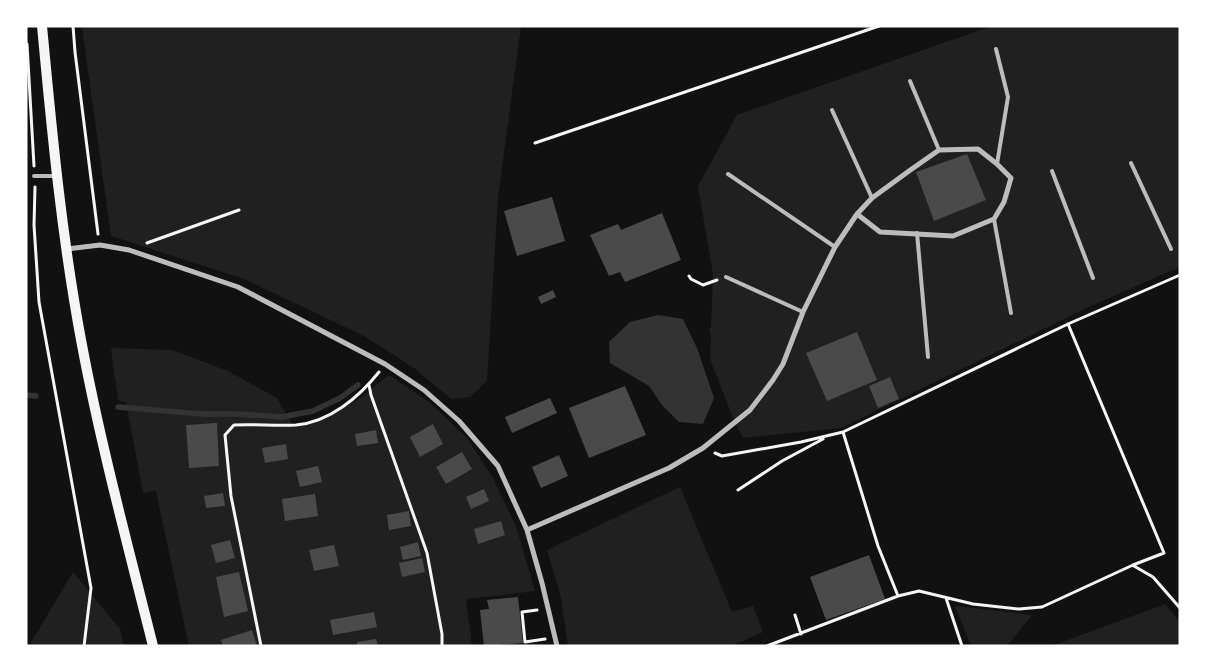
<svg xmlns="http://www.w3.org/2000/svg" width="1206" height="672" viewBox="0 0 1206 672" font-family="Cabin,sans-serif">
<rect width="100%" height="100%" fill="#111"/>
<!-- green -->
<path fill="#202020" d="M91 26H521L498 198 487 381 470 397 451 399 414 368 364 336 244 279 111 236 82 28Z
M992 26H1180V267L1091 306 841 428 743 438 733 418 710 359 711 337 709 328H711L713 274 698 186 737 115Z
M111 348 172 350 228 371 277 398 293 426 329 416 360 398 389 375 429 402 467 438 493 478 516 526 535 591 466 599 472 646H189L156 491 143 493 126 402 118 400Z
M680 487 732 612 753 606 763 632 731 646H568L561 598 547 550Z
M73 572 120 629 124 646H29Z
M1165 604 1180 622V646H1052Z
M955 606 1032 615 1007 646H971Z"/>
<!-- water -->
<path fill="#333" d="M658 315 683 319 697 348 714 398 703 424 679 422 662 405 649 386 610 363 609 342 630 322Z"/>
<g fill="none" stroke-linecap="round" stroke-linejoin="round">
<!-- stream -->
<path stroke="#333" stroke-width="5.5" d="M26 395 36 396
M118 407 202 414H238L282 417 313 411 340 398 358 385"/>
</g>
<!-- building -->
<path fill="#4a4a4a" d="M967 154 986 200 934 221 916 172Z
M552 197 565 241 517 256 504 211Z
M662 213 681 260 625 282 620 272 609 276 590 235 618 224 621 230Z
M553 290 556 297 541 304 538 297Z
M857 332 877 380 827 401 806 353Z
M890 377 899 399 878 408 869 386Z
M625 386 646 435 589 458 569 408Z
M550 398 557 413 512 433 505 417Z
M217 423 219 466 189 468 186 425Z
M433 424 443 444 420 457 410 437Z
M376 430 378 443 357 446 355 434Z
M286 444 288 459 265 463 262 448Z
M462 452 472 469 446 484 436 467Z
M559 455 568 476 541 488 532 467Z
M318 466 322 482 300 487 296 471Z
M484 489 489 501 471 509 466 497Z
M223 493 225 506 206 508 204 496Z
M315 494 318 516 285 521 282 499Z
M409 511 411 526 389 530 387 515Z
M501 521 505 535 478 544 474 529Z
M230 540 235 558 216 563 211 545Z
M418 542 421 556 403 560 400 547Z
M334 545 339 566 314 571 309 550Z
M869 555 885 599 826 620 810 577Z
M422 558 425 572 402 577 399 563Z
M239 572 248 611 224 617 216 577Z
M518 597 523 643 484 646 480 610 489 609 487 600Z
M374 612 377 627 333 635 330 620Z
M252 630 257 646H223L221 640Z
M376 639 378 646H357V642Z"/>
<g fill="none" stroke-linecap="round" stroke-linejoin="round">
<!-- path -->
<path stroke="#f5f5f5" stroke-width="3" d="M73 26 75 52 98 234
M27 44 34 166
M535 143 879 26
M35 187 34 225 39 302 91 588 84 646
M147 243 239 210
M689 276 691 279 703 285 717 280
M369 385 371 395 427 553 442 634V646
M843 432 878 546 898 596
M715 453 722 456 801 442 843 432 1068 324 1180 275
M738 490 782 461 823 439
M1134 566 1153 577 1180 608
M946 598 962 646
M537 610 522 612 525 642 545 639
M795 615 801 634
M261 646 231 496 225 435 234 425C255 424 276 426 296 425 330 422 359 397 379 372
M767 646 898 596 919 591 973 604 1019 609 1042 607 1133 565 1164 553 1068 324"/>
<!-- service -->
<path stroke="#bcbcbc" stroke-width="4" d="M996 49 1008 97 997 164
M910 81 939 150
M832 110 872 198
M1131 163 1171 249
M1052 171 1093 278
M728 174 835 247
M34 176H57
M994 219 1011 313
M917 233 928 357
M726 277 803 312"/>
<!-- minor -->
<path stroke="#bcbcbc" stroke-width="5" d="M67 249 100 245 129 250 238 287 385 364 424 390 459 421 498 466 527 530 542 583 557 646
M527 530 669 468 703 448 750 410 773 380 783 364 803 312 835 247 857 214 872 198 909 171 939 150 978 149 997 164 1011 178 1004 202 994 219 953 236 880 232 857 214"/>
<!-- secondary -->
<path stroke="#f5f5f5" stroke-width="10" d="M42 26C52 133 62 240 82 345 101 446 128 546 153 646"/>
</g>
<!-- border -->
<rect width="1206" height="672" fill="none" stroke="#ffffff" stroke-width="55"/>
</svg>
